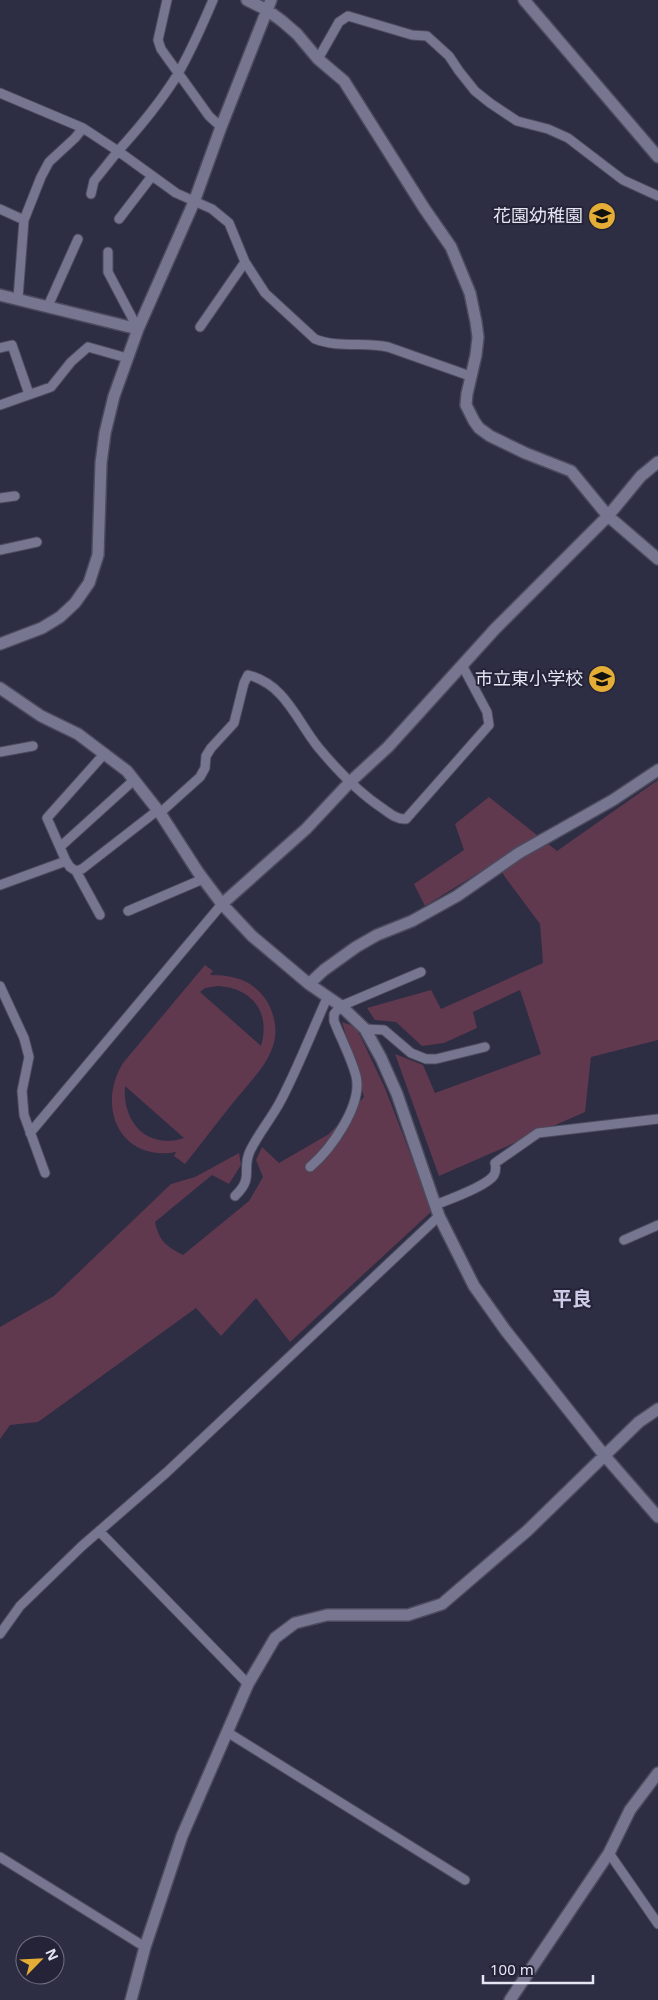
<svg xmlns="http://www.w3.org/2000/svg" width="658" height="2000" viewBox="0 0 658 2000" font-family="'Noto Sans','Noto Sans JP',sans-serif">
<rect width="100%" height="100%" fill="#2d2d43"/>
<!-- green -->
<path fill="#61394e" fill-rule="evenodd" d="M658 780V1040L591 1057 585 1112 439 1176 395 1054 423 1065 435 1093 541 1054 520 990 473 1012 477 1028 444 1043 422 1046 396 1022 375 1020 367 1008 431 990 441 1009 543 963 540 924 505 877 496 862 425 906 414 884 464 850 455 824 489 797 557 851Z
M205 965 213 971 210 975C232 975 250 979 264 997 272 1007 277 1024 275 1037 272 1062 247 1085 232 1104 216 1124 201 1144 185 1164L174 1156 176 1152C120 1162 96 1107 123 1063ZM218 986C252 988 271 1012 261 1046L200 992 205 988ZM125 1086 184 1138C147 1150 122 1122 125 1086Z
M342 1022 356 1027 385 1088 432 1211 290 1342 256 1298 221 1336 196 1308 38 1422 10 1425 0 1439V1327L54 1296 171 1184 195 1177 239 1153 241 1165 229 1184 212 1175 155 1222C159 1241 166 1246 183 1255L249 1201 263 1177 256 1160 262 1147 279 1163 329 1134 364 1097Z"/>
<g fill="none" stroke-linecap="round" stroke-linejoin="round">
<!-- street casing -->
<g stroke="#4c4a5e" stroke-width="11">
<path id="street" d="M167 0 158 40 161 49 209 116 221 127
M213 0C202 26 190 53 176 77 159 104 139 128 118 151L176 193 212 209 229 223 245 262 265 293 315 339C338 348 364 342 388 347L470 376
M318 59 339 22 348 16 412 35 427 36 449 56 459 71 475 91 490 103 517 121 548 129 568 138 623 180 658 196
M0 93 83 128 118 151 94 181 91 194
M0 209 24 220
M119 219 152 176
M108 252V272L138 329
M18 298 24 220 41 177 49 162 75 138 83 128
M48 306 78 239
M200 327 245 262
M0 348 12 345 29 394
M0 405 51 387 71 362 88 347 127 358
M0 498 15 496
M0 550 37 542
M0 752 33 746
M160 813 200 777 205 768 206 756 211 748 234 723 244 683 248 675C285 684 297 721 318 747 337 770 358 792 382 808 389 813 397 820 406 819L489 725 487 712 462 665
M60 847 134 780
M76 871 82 869 158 810
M0 885 66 861
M128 911 203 879
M100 915 76 871 70 867 66 861 47 818 105 753
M0 986 24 1038 29 1057 22 1091 24 1115 45 1173
M365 1029 384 1030 411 1053 426 1059H436L485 1047
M30 1133 222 904
M310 1167C331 1149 363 1105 356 1076 351 1057 341 1039 334 1021V1014L341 1006 421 972
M235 1196C255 1177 241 1170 250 1151 258 1134 271 1119 280 1102 298 1068 312 1031 328 996
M435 1205C448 1200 487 1186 494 1175 496 1171 496 1167 495 1163L538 1133 658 1119
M624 1240 658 1225
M99 1531 248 1684
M0 1634 20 1606 82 1546 167 1472 439 1216
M227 1732 465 1880
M609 1853 658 1924
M0 1857 145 1947"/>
</g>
<!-- secondary casing -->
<g stroke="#4c4a5e" stroke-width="14">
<path id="secondary" d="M247 0 267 10 282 21 297 34 318 59 344 81 424 208 451 247 470 293 476 322 478 337 476 355 467 394 466 405 474 421 479 428 490 436 525 453 571 471 608 516 658 559
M524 0 658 157
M0 295 138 329
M0 644 42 628 60 617 75 603 89 583 98 555 101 463 105 433 114 396 138 329 194 202 221 127 271 0
M0 688 41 716 78 734 127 771 160 813 198 872 222 904 252 936 309 984 341 1006 365 1029 381 1058 397 1094 439 1216 474 1286 506 1331 604 1455 658 1517
M222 904 306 829 350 782 388 747 495 629 608 516 641 476 658 462
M309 984 324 970 356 947 377 935 412 921 457 896 519 853 613 800 658 770
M131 2000 145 1947 182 1836 248 1684 275 1638 295 1623 327 1615H408L442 1604 527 1531 639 1422 658 1409
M510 2000 609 1853 630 1810 658 1773"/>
</g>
<!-- street -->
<use href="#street" stroke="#777690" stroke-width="9"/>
<!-- secondary -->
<use href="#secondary" stroke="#777690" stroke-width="11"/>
</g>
<!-- icons -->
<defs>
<g id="school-disc" transform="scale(1.4375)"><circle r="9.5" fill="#e4ad35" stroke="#242338"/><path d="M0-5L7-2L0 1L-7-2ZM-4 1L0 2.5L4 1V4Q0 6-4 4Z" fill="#111"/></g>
</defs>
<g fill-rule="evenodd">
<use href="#school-disc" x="602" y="216"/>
<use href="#school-disc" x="602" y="679"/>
</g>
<g text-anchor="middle" stroke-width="4" stroke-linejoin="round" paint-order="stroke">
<!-- poi labels -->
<g font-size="18" fill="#e5e5f3" stroke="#242338" text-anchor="end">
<text x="583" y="222">花園幼稚園</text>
<text x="583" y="685">市立東小学校</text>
</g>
<!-- quarter labels -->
<g font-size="20" font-weight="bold" fill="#cdcde9" stroke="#242338">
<text x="572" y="1306">平良</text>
</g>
</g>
<!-- north arrow -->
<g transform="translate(40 1960) rotate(66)"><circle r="24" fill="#242338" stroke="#717183"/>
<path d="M0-4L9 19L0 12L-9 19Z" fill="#e4ad35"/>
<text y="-8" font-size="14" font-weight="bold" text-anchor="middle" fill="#e5e5f3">N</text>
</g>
<!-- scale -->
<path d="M483 1975v8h110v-8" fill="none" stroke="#e5e5f3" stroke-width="2.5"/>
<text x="490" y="1975" font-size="15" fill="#e5e5f3" stroke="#242338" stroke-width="4" paint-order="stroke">100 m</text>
</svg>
